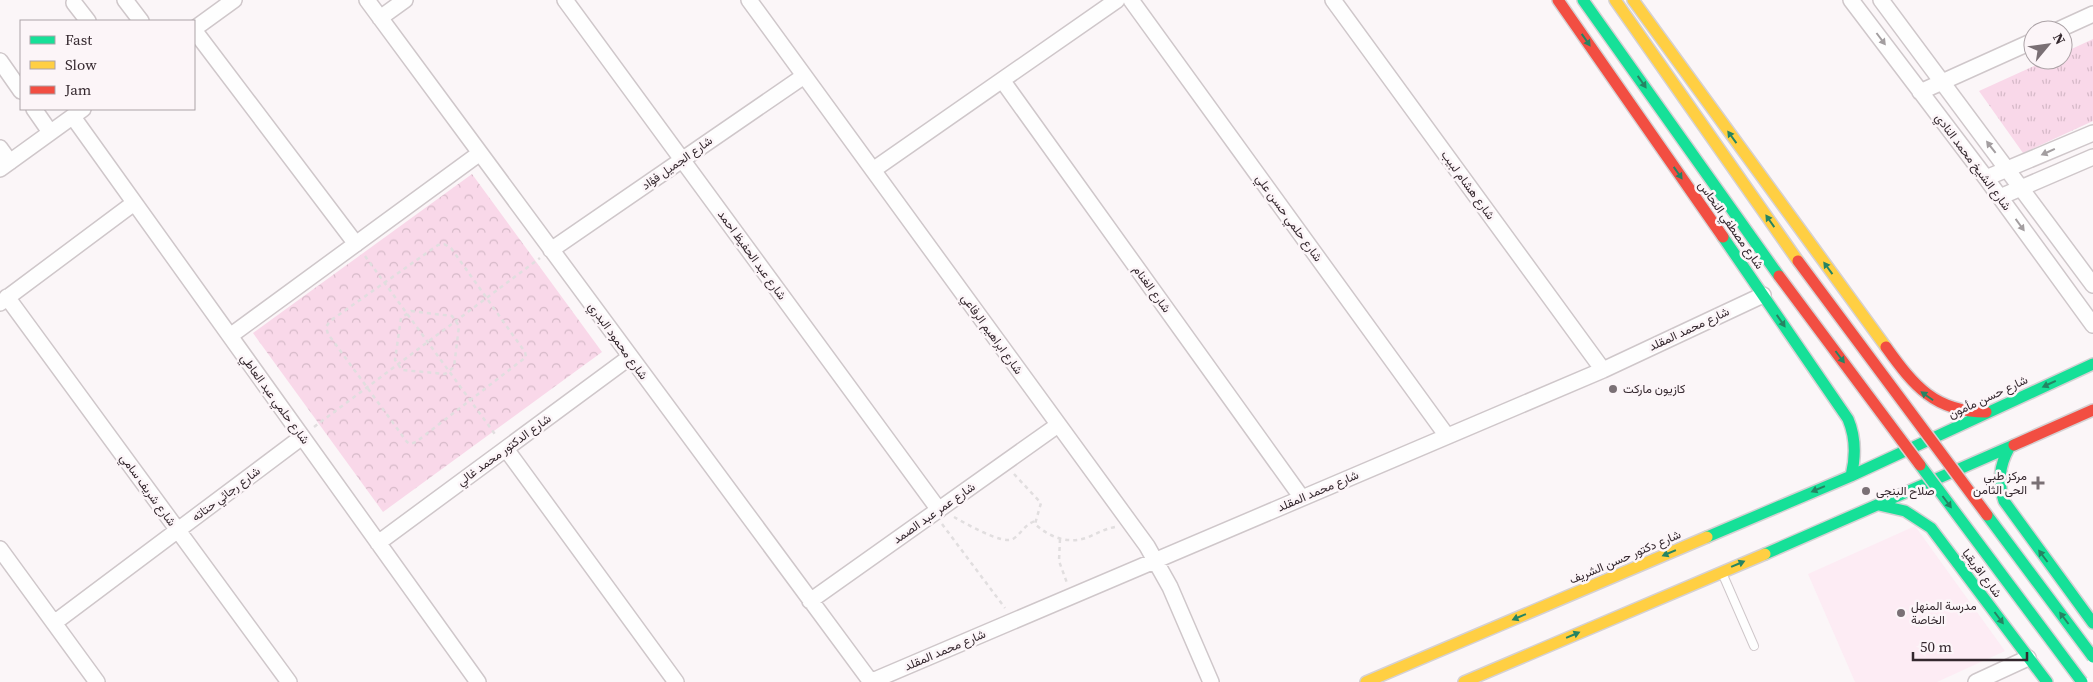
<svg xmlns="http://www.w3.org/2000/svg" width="2093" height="682" viewBox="0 0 2093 682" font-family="'Source Serif 4',Vazirmatn,serif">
<defs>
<pattern id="grass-tufts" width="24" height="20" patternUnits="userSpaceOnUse" patternTransform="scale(1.25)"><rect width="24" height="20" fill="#f9d8e9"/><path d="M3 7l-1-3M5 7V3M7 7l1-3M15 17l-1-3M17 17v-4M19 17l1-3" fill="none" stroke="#d6b9c8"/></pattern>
<pattern id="park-crowns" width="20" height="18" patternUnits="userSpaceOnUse" patternTransform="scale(1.25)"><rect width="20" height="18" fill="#f9d8e9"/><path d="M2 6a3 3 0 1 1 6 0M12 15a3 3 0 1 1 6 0" fill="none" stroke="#d6b9c8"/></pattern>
</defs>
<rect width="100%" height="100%" fill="#fbf6f8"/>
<!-- built -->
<path fill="#fdecf4" d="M1915 526 2005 651 1937 682H1855L1808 574Z"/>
<!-- grass -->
<path fill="url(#grass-tufts)" d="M2093 39V121L2023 153 1979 91 2047 60H2063V53Z"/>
<!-- park -->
<path fill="url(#park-crowns)" d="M472 174 602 352 383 512 253 333Z"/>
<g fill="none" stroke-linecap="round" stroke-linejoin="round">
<!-- lane casing -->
<g stroke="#cfc7ca" stroke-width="10">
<path id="lane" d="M1723 575 1754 646"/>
</g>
<!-- street casing -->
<g stroke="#cfc7ca" stroke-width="18">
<path id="street" d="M125 0 141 21
M367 0 871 682
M565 0 939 510
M749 0 1147 546 1170 587 1211 682
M1131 0 1447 436
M1333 0 1603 370
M1851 0 1986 178 2093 325
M1881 0 2093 285
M74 3 88 21
M380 18 405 0
M194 29 234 0
M194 30 356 244
M2058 30 2093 14
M0 61 21 91
M1002 80 1302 498
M1920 92 2033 41
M34 109 50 132
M73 117 478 682
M0 148 10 162
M0 169 83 109
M873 170 1117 0
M1986 178 2093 133
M2000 197 2093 157
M551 250 804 76
M7 297 289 682
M0 303 134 203
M230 336 480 153
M506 449 676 682
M378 543 630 357
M0 549 97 682
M810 601 1058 425
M54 623 302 437
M870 682 1603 370 1763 295
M1976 682 2028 658"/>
</g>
<!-- fast casing -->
<g stroke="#d5d1d3" stroke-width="14">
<path id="fast" d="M1583 0 1779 276
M1723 237 1848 419C1856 438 1856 456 1851 476
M2009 448C1999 466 1998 482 2004 501L2093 623
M1879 505 1905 511 1931 528 2047 682
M1707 537 1851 476 2093 364
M1765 554 2014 445"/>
</g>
<!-- slow casing -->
<g stroke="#d5d1d3" stroke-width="14">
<path id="slow" d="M1615 0 1798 261
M1633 0 1886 347
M1366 682 1707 537
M1464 682 1765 554"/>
</g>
<!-- jam casing -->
<g stroke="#d5d1d3" stroke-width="14">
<path id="jam" d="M1558 0 1723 237
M1886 347C1914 386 1935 412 1986 412
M2014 445 2093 410"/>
</g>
<!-- path -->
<path stroke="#e1dedf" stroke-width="2.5" stroke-dasharray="4 4" stroke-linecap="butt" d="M444 244 451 248 525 352 526 357 416 442 410 444 407 442 328 334 326 327 330 321 438 245Z
M365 256 497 437
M411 311 452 316 459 326 454 367 445 374 402 370 395 360 401 318Z
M314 427 540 258
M1014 474 1041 503 1035 524C1049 537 1067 544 1086 538 1096 534 1104 529 1115 527
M954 517C965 523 1002 545 1013 539 1022 533 1024 525 1035 521
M942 524 1005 608
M1060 539 1059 561 1067 583"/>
<!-- lane -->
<use href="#lane" stroke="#fefefe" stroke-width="8"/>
<!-- street -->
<use href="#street" stroke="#fefefe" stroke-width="15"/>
<!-- fast -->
<use href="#fast" stroke="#16e098" stroke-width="11"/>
<!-- slow -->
<use href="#slow" stroke="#ffcf43" stroke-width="11"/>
<!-- jam -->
<use href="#jam" stroke="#f24e42" stroke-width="11"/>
<!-- fast-bridge casing -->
<g stroke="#d5d1d3" stroke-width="14" stroke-linecap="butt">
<path id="fast-bridge" d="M1920 465 2082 682
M1987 515 2093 657"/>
</g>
<!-- jam-bridge casing -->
<g stroke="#d5d1d3" stroke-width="14" stroke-linecap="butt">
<path id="jam-bridge" d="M1798 261 1987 515
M1779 276 1920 465"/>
</g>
<!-- fast-bridge -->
<use href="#fast-bridge" stroke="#16e098" stroke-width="11"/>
<!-- jam-bridge -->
<use href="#jam-bridge" stroke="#f24e42" stroke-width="11"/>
</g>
<!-- one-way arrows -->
<defs><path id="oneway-solid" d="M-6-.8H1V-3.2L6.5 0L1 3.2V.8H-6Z" transform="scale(1.25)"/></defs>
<g fill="#a39ea0">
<use href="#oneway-solid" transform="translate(1881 39) rotate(53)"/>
<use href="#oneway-solid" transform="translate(1991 147) rotate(-128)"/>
<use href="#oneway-solid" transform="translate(2048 152) rotate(156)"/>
<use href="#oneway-solid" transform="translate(2020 225) rotate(54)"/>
</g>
<g fill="#258463">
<use href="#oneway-solid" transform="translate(1586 40) rotate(55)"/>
<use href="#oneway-solid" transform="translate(1642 82) rotate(55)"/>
<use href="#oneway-solid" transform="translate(1732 137) rotate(-126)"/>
<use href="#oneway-solid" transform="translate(1678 173) rotate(55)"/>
<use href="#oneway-solid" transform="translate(1770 221) rotate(-125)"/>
<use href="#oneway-solid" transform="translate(1828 268) rotate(-126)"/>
<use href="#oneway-solid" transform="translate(1781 321) rotate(55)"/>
<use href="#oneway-solid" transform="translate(1840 357) rotate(53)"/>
<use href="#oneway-solid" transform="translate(2049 384) rotate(155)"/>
<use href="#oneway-solid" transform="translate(1927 396) rotate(-145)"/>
<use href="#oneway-solid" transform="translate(1818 489) rotate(157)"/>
<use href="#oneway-solid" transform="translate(1947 502) rotate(53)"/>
<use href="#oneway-solid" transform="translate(1669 553) rotate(157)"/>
<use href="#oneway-solid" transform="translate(2043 556) rotate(-127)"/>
<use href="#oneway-solid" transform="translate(1738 564) rotate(-23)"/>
<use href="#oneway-solid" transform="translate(1519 617) rotate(157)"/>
<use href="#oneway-solid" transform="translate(1999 618) rotate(53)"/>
<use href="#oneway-solid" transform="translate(2064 618) rotate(-127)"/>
<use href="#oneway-solid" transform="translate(1573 635) rotate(-23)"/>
</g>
<!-- markers -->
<g fill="#7a7075" stroke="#fcf5f8" stroke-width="2">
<circle cx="1613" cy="389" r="5"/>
<path d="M2035.5 475.5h5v5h5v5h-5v5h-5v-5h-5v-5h5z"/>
<circle cx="1866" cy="491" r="5"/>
<circle cx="1901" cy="613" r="5"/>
</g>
<g text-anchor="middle" stroke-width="5" stroke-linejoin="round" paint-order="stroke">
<!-- street labels -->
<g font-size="12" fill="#34282e" stroke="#fcf5f8">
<text transform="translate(1973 162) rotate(53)" y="4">شارع الشيخ محمد النادي</text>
<text transform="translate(677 163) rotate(-35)" y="4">شارع الجميل فؤاد</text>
<text transform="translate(1468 185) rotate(54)" y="4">شارع هشام لبيب</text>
<text transform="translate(1289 218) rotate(54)" y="4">شارع حلمي حسن علي</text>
<text transform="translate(1731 225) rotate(55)" y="4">شارع مصطفي النحاس</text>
<text transform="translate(752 255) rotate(54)" y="4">شارع عبد الحفيظ احمد</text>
<text transform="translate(1152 289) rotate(54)" y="4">شارع الغنام</text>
<text transform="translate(1689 329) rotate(-25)" y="4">شارع محمد المقلد</text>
<text transform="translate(992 334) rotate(54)" y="4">شارع ابراهيم الرفاعي</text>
<text transform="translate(618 341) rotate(54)" y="4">شارع محمود البدري</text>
<text transform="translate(1988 397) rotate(-25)" y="4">شارع حسن مأمون</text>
<text transform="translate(275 399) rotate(54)" y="4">شارع حلمي عبد العاطي</text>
<text transform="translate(504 450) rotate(-36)" y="4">شارع الدكتور محمد غالي</text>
<text transform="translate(148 490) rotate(54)" y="4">شارع شريف سامي</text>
<text transform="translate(1318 491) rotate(-23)" y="4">شارع محمد المقلد</text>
<text transform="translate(226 494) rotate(-37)" y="4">شارع رجائي حتاته</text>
<text transform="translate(934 513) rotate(-35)" y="4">شارع عمر عبد الصمد</text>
<text transform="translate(1625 557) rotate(-23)" y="4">شارع دكتور حسن الشريف</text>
<text transform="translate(1982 573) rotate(53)" y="4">شارع افريقيا</text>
<text transform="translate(945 650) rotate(-23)" y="4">شارع محمد المقلد</text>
</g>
<!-- poi labels -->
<g font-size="12" fill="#34282e" stroke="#fcf5f8" text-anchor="start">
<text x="1623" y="393">كازيون ماركت</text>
<text x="2027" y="480" text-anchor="end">مركز طبي<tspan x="2027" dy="14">الحى الثامن</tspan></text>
<text x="1876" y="495">صلاح البنجى</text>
<text x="1911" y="610">مدرسة المنهل<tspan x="1911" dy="14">الخاصة</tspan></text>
</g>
</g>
<!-- legend -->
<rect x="20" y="20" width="175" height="90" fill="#fcf5f8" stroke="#aca3a7"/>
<rect x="30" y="36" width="25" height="8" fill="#16e098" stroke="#aca3a7"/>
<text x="65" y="45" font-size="15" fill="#34282e">Fast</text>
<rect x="30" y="61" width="25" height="8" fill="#ffcf43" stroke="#aca3a7"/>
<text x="65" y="70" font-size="15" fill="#34282e">Slow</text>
<rect x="30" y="86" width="25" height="8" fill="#f24e42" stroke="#aca3a7"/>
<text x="65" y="95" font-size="15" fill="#34282e">Jam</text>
<!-- north arrow -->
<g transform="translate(2048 45) rotate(61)"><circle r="24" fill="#fcf5f8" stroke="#aca3a7"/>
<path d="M0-4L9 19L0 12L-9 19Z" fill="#7a7075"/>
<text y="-8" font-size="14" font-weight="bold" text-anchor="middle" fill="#34282e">N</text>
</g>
<!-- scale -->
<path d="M1913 652v8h114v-8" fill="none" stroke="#34282e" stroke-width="2.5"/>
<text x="1920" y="652" font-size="15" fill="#34282e" stroke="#fcf5f8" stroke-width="4" paint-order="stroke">50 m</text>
</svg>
